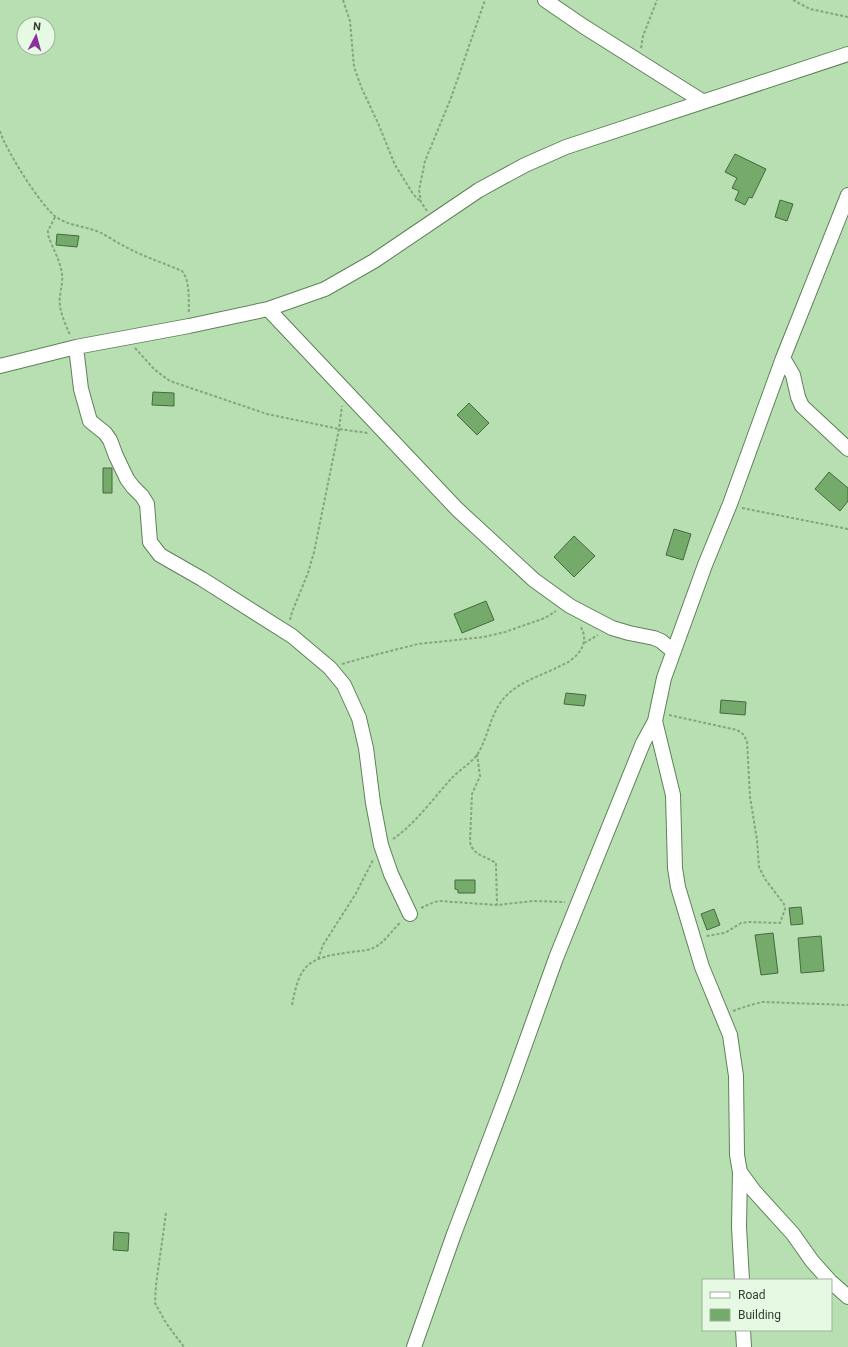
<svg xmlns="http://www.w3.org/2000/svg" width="848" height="1347" viewBox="0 0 848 1347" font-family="Roboto,sans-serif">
<rect width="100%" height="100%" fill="#b8dfb2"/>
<!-- building -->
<path fill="#74ab6b" stroke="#466940" d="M735 154 766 169 752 198 749 197 745 205 735 200 739 191 732 188 737 178 725 172Z
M780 200 793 204 787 221 775 217Z
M57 234 79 236 77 247 56 245Z
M153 392 174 393V406L152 405Z
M469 403 489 423 477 435 457 415Z
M103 468H112V493H103Z
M829 472 848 488V501L840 511 815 489Z
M674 529 691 534 683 560 666 555Z
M574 536 595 556 574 577 554 557Z
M486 601 494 620 462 633 454 614Z
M566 693 586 695 584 706 564 704Z
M721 700 746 702 745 715 720 713Z
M455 880H475V893H458V890L455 889Z
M801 907 803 924 791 925 789 908Z
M714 909 720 925 707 930 701 914Z
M773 933 778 973 761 975 755 935Z
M821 936 824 971 801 973 798 938Z
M114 1232 129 1233 128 1251 113 1250Z"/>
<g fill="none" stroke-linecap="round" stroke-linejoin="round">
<!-- minor casing -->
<g stroke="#5e8258" stroke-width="16">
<path id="minor" d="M545 0 583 26 702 101
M268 309 457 509 534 580 570 606 612 628 629 633 654 638 661 641 673 651
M76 347 81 389 88 414 90 421 105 433 110 440 116 456 127 479 133 487 142 496 147 504 150 542 160 555 202 579 292 636 330 668 344 685 359 718 366 748 373 803 381 845 391 874 410 914
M783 358 793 375 798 397 802 406 848 449
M0 366 76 347 189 326 268 309 325 289 374 261 479 190 525 165 566 147 848 54
M740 1172 739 1227 742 1280
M829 1280 812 1261 793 1234 754 1191 740 1172 737 1155 736 1076 730 1035 702 967 678 887 675 868 673 795 655 721 664 678 705 565 730 504 783 358 848 195
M831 1282 848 1297
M743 1330 744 1347
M414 1347 454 1234 509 1089 556 958 643 743 655 721"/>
</g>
<!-- path -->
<path stroke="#85a480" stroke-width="2" stroke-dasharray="3 2" stroke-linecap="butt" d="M343 0 350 21 354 67 362 89 378 123 395 165 413 194 420 201
M793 0 810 9 848 17
M641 48 643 36 657 0
M0 131C5 149 41 206 56 217 69 226 85 226 99 232 108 236 117 243 126 247 144 257 164 263 182 271 191 283 188 300 189 314
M427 211 421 202 419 190 425 161 451 98 485 0
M55 217 48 231V235C52 247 60 260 62 274 63 281 61 288 60 296 58 309 65 323 70 335
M135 348 155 370 170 381 267 414 339 429 368 433
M742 508 848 529
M290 620 292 612 308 573 314 552 339 429 342 406
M584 643 598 635
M342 664 363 658 418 644 484 637 505 632 545 618 556 611
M669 715 737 730 743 734 747 741 750 797 757 840 759 867 765 879 784 904 785 909 780 923 748 922 741 923 725 933 706 936
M477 754 480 776 472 794 470 842C473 856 486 856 496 863L497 905
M393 839C415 824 432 800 450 780 458 771 470 764 477 755 489 737 490 711 507 695 521 681 543 675 560 666 564 664 568 663 571 660 582 652 589 639 580 626
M421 908 434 902 440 901 497 905 533 901 565 902
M318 959 323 945 355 895 373 860
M292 1005C300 962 309 958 351 952 359 951 368 951 375 947 384 943 393 929 401 922
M733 1011 747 1006 762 1002 848 1005
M166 1213 156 1285 155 1303 166 1323 184 1347"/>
<!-- minor -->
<use href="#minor" stroke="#fff" stroke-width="14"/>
</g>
<!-- legend -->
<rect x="702" y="1279" width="130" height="52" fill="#e6fae3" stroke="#9eb09b"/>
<rect x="710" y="1292" width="20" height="6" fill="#ffffff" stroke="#9eb09b"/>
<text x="738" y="1299" font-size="12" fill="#31412e">Road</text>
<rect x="710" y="1309" width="20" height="12" fill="#74ab6b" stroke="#9eb09b"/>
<text x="738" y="1319" font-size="12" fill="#31412e">Building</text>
<!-- north arrow -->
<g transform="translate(36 36) rotate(6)"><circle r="19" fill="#e6fae3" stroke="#9eb09b"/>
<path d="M0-3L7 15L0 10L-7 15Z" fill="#8b309c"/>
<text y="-6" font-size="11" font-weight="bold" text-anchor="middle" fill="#31412e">N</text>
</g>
</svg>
